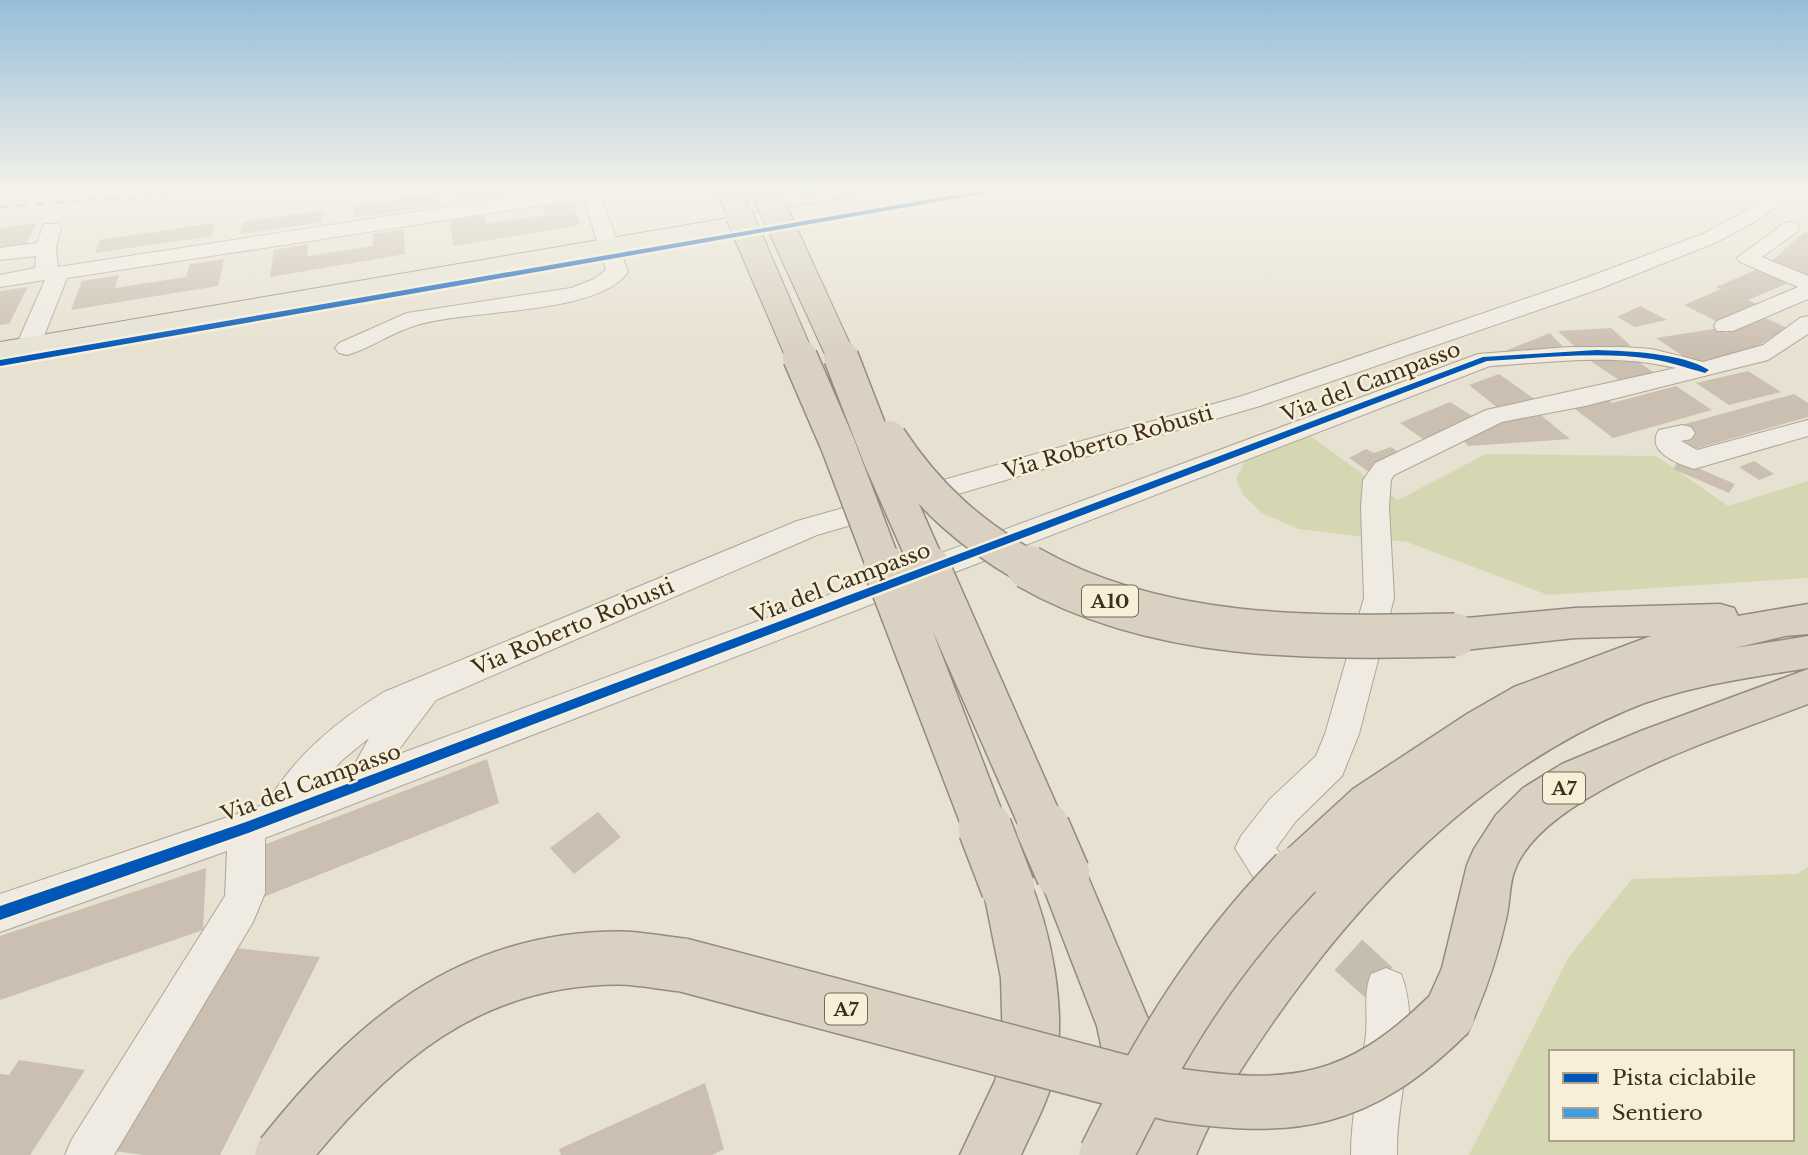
<svg xmlns="http://www.w3.org/2000/svg" width="1808" height="1155" viewBox="0 0 1808 1155" font-family="'Libre Baskerville',serif">
<rect width="100%" height="100%" fill="#e7e1d1"/>
<!-- green -->
<path fill="#d5d7b3" fill-rule="evenodd" d="M1308 434 1398 500 1486 454 1656 456 1728 506 1808 481V578L1548 595 1407 542 1298 529 1262 513 1243 495 1236 479 1245 461Z
M1808 867V1155H1469L1568 958 1632 879 1797 874ZM1551 1052H1792V1139H1551Z"/>
<!-- building -->
<path fill="#cbbfb1" d="M460 191H517V192L461 201Z
M440 192 441 205 354 218 355 205Z
M573 201 580 225 453 246 450 221 484 215 486 224 545 215 542 205Z
M323 210 322 222 240 234 243 222Z
M37 223 26 244 0 248V228Z
M215 223 212 236 95 253 100 240Z
M404 229 405 254 270 277 274 250 308 244 307 256 373 246V234Z
M1804 232 1808 233V279L1772 261Z
M224 259 218 286 71 310 82 281 119 275 115 288 186 277 190 264Z
M1758 269 1788 283 1748 300 1758 305 1718 322 1684 305 1721 289 1716 287Z
M28 287 9 324 0 325V291Z
M1640 306 1667 320 1635 327 1617 317Z
M1764 317 1787 328 1751 350 1698 366 1656 338 1720 328 1727 333Z
M1611 328 1631 346 1577 349 1558 331Z
M1550 333 1567 351 1500 353Z
M1613 355 1621 361 1633 358 1656 374 1622 382 1586 358Z
M1748 371 1781 392 1729 405 1696 383Z
M1499 374 1540 403 1503 412 1469 385Z
M1676 386 1712 410 1613 438 1571 406 1604 397 1612 403Z
M1794 394 1808 403V417L1695 449 1667 429Z
M1450 402 1477 419 1426 441 1400 423Z
M1537 412 1570 439 1468 446 1462 439 1470 432Z
M1391 447 1400 453 1369 472 1349 458 1366 449 1374 453Z
M1679 460 1735 484 1729 493 1673 469Z
M1754 461 1774 474 1759 480 1739 467Z
M487 759 499 803 261 898 256 848Z
M598 812 621 837 574 874 550 848Z
M206 868 203 930 0 1000V936Z
M224 947 320 957 220 1155H144L106 1150Z
M19 1060 85 1070 30 1155H0V1074L9 1075Z
M705 1083 724 1149 712 1155H561L559 1149Z"/>
<g fill="none" stroke-linecap="round" stroke-linejoin="round">
<!-- minor-tunnel -->
<path stroke="#c5bdae" stroke-width="41" stroke-dasharray="41 20" stroke-linecap="butt" d="M1303 914 1386 989"/>
<!-- minor casing -->
<g stroke="#ada699" stroke-width="2">
<path id="minor" d="M550 191H599L628 272C596 317 463 308 411 327 389 334 370 349 347 355L339 353 335 348 339 343 407 313 571 288 594 279 606 270 584 199 67 278 40 346 36 351H20L16 346 45 280 0 287V275L35 268 36 256 0 260V248L37 243 44 224H58L61 228 56 248 58 267Z
M793 191H828C822 200 805 197 795 195Z
M1774 191H1795L1761 218 1717 242 1599 289 1260 406 817 535 436 700 394 756 1478 354 1569 347H1624L1652 349 1703 362 1763 345 1800 318 1808 316V334L1768 360 1585 406 1502 422 1394 475 1391 480 1389 507 1394 598 1359 734 1342 776 1296 821 1276 848 1303 886 1308 899 1303 912 1289 917 1275 912 1235 848 1241 836 1270 799 1316 756 1325 734 1364 598 1361 507 1363 480 1375 463 1486 410 1676 368C1615 353 1551 362 1490 366L265 838V893L253 922 114 1155H65L72 1139 225 896 227 851 0 932V894L266 804C296 755 335 722 384 692L797 521 1242 396 1583 279 1703 234 1747 210ZM369 738 350 773 321 784 341 761Z
M1790 222 1797 224 1800 228 1797 232 1762 257 1808 276V299L1733 331H1717L1714 326 1717 321 1798 287 1740 262 1737 258 1783 224Z
M1808 420V436L1694 469C1677 464 1645 451 1659 430L1682 425 1691 427 1695 433 1691 439 1681 441 1697 450Z
M1386 968 1401 974C1423 1030 1395 1097 1397 1155H1351C1351 1114 1361 1075 1366 1034 1368 1013 1363 994 1371 974Z"/>
</g>
<!-- major casing -->
<g stroke="#928b80" stroke-width="2">
<path id="major" d="M887 191H938L934 196 926 198 0 360V342Z"/>
</g>
<!-- highway casing -->
<g stroke="#928b80" stroke-width="3">
<path id="highway" d="M717 191H741L752 215 748 220 739 223 730 220Z
M1720 604 1734 608 1738 616 1808 604V634L1785 636 1735 648 1808 636V668C1748 678 1684 686 1627 710 1479 773 1364 892 1273 1022 1244 1064 1215 1107 1196 1155H1136L1147 1128 1142 1131 1122 1122 1113 1102 1097 1026 1038 874 1046 858 1063 851 1080 858 1151 1026 1167 1086C1206 1015 1259 946 1315 887L1296 896 1279 889 1271 873 1279 857 1353 789 1467 714 1514 687 1651 636 1575 638 1455 651 1441 646 1435 635 1441 624 1455 619 1575 608Z
M1808 669V704C1733 733 1541 792 1514 872 1509 886 1510 904 1506 919 1497 960 1484 996 1467 1034L1448 1042 1429 1034 1421 1015 1442 968 1467 865 1474 849 1496 815 1523 788 1562 764 1641 731Z
M1008 865 1026 871C1051 930 1067 1007 1055 1071 1049 1100 1033 1128 1021 1155H960L995 1081 1003 1047 1001 978 983 888 990 871Z"/>
</g>
<!-- minor -->
<use href="#minor" fill="#efebe3" fill-rule="evenodd"/>
<!-- major -->
<use href="#major" fill="#e6e2d4" fill-rule="evenodd"/>
<!-- highway -->
<use href="#highway" fill="#dad1c2" fill-rule="evenodd"/>
<!-- rail -->
<path stroke="#afaba2" stroke-width="3.5" stroke-dasharray="9 9" stroke-linecap="butt" d="M0 207 215 191"/>
<!-- highway-bridge-far3 casing -->
<g stroke="#928b80" stroke-width="29" stroke-linecap="butt">
<path id="highway-bridge-far3" d="M765 191 842 359
M739 215 801 359"/>
</g>
<!-- highway-bridge-far2 casing -->
<g stroke="#928b80" stroke-width="37" stroke-linecap="butt">
<path id="highway-bridge-far2" d="M800 357 838 445 885 569
M841 357 881 460 929 569
M889 438C928 497 970 534 1031 569"/>
</g>
<!-- highway-bridge-far1 casing -->
<g stroke="#928b80" stroke-width="46" stroke-linecap="butt">
<path id="highway-bridge-far1" d="M885 567 986 830
M928 567 1044 830
M1028 567C1157 641 1311 638 1455 635"/>
</g>
<!-- highway-bridge casing -->
<g stroke="#928b80" stroke-width="56" stroke-linecap="butt">
<path id="highway-bridge" d="M985 828 1008 888
M1043 828 1063 874
M282 1155C371 1043 468 958 619 958 640 958 662 963 683 965L1170 1094C1292 1113 1358 1104 1448 1015
M1106 1155C1159 1047 1211 960 1296 873"/>
</g>
<!-- highway-bridge-far3 -->
<use href="#highway-bridge-far3" stroke="#dad1c2" stroke-width="27"/>
<!-- highway-bridge-far2 -->
<use href="#highway-bridge-far2" stroke="#dad1c2" stroke-width="34"/>
<!-- highway-bridge-far1 -->
<use href="#highway-bridge-far1" stroke="#dad1c2" stroke-width="43"/>
<!-- highway-bridge -->
<use href="#highway-bridge" stroke="#dad1c2" stroke-width="53"/>
<!-- quiet -->
<path stroke="#3f9de0" stroke-width="6" stroke-dasharray="12 6" stroke-linecap="butt" d="M802 191H819"/>
<!-- cycleway casing -->
<g stroke="#f7efd8" stroke-width="5">
<path id="cycleway" d="M978 191H990L987 193 0 366V360Z
M1597 350C1629 351 1682 353 1709 370L1705 373C1687 368 1670 362 1652 359 1598 351 1542 358 1487 361L251 832 0 920V906L246 822 1483 357Z"/>
</g>
<!-- cycleway -->
<use href="#cycleway" fill="#0057b8" fill-rule="evenodd"/>
</g>
<!-- sky -->
<linearGradient id="sky" x2="0" y2="1"><stop stop-color="#96bed9"/><stop offset="0.54" stop-color="#f4f2ea"/><stop offset="1" stop-color="#f4f2ea" stop-opacity="0"/></linearGradient>
<rect width="1808" height="352" fill="url(#sky)"/>
<g text-anchor="middle" stroke-width="5" stroke-linejoin="round" paint-order="stroke">
<!-- shield labels -->
<g fill="#f7efd8" stroke="#756957" stroke-width="2">
<rect x="1082" y="585.5" width="56" height="31" rx="5"/>
<rect x="1543" y="772.5" width="42" height="31" rx="5"/>
<rect x="825" y="993.5" width="42" height="31" rx="5"/>
</g>
<g font-size="19" font-weight="bold" fill="#3d2f20">
<text x="1110" y="608">A10</text>
<text x="1564" y="795">A7</text>
<text x="846" y="1016">A7</text>
</g>
<!-- street labels -->
<g font-size="21" fill="#3d2f20" stroke="#f7efd8">
<text transform="translate(1371 382) rotate(-21)" y="7">Via del Campasso</text>
<text transform="translate(1108 442) rotate(-16)" y="7">Via Roberto Robusti</text>
<text transform="translate(841 583) rotate(-21)" y="7">Via del Campasso</text>
<text transform="translate(573 627) rotate(-23)" y="7">Via Roberto Robusti</text>
<text transform="translate(311 783) rotate(-20)" y="7">Via del Campasso</text>
</g>
</g>
<!-- legend -->
<rect x="1549" y="1050" width="245" height="91" fill="#f7efd8" stroke="#ada28e" stroke-width="2"/>
<rect x="1563" y="1073" width="35" height="10" fill="#0057b8" stroke="#ada28e" stroke-width="2"/>
<text x="1612" y="1085" font-size="21" fill="#3d2f20">Pista ciclabile</text>
<rect x="1563" y="1108" width="35" height="10" fill="#3f9de0" stroke="#ada28e" stroke-width="2"/>
<text x="1612" y="1120" font-size="21" fill="#3d2f20">Sentiero</text>
</svg>
